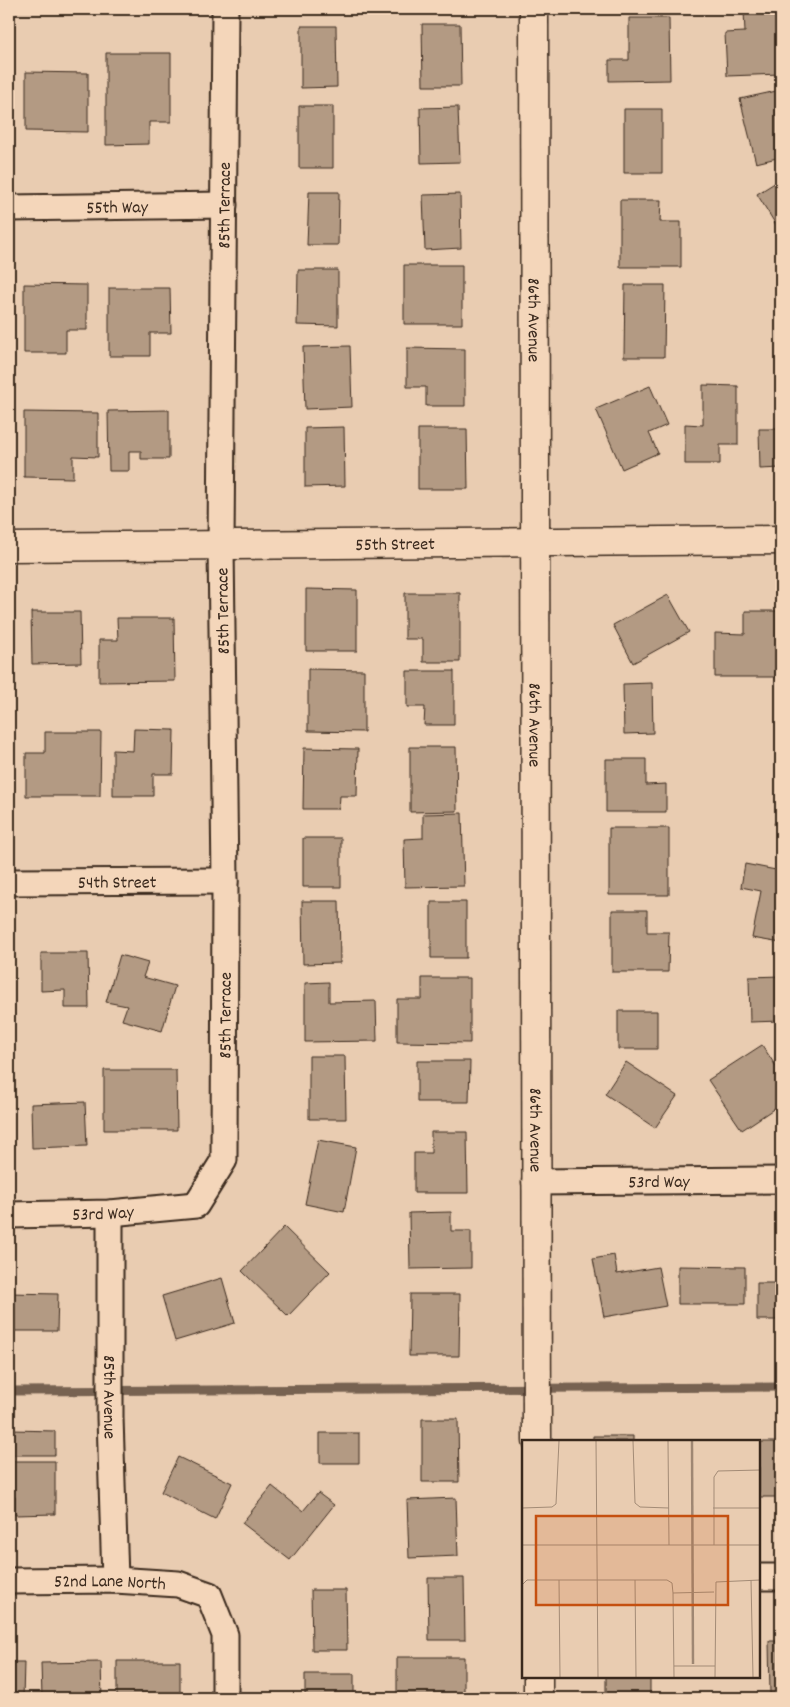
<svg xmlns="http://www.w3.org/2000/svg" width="790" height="1707" viewBox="0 0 790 1707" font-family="Dekko,sans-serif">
<rect width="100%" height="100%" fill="#e9ccb1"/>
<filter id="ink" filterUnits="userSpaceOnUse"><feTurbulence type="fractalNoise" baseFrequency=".02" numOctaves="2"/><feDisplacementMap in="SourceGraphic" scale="10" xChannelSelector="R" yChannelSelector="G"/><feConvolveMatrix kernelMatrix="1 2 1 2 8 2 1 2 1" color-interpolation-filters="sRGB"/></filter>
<g filter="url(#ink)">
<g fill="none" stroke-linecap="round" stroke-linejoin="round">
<!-- stream -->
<path stroke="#776251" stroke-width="9" d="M9 1391 781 1387"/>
</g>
<!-- building -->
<path fill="#b39a83" stroke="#3b2a1e" d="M127 9H170V12H127Z
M781 9V74L727 76 725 33 745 32 744 11Z
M629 18H669L670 80 609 81V60H629Z
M422 24H460L461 86H423Z
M301 26H336L337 87 301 88Z
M106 53H171V122H149V144L106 145Z
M26 72 88 73V132L26 131Z
M781 90V157L756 163 740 99Z
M299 106H333V168H299Z
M458 107 460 162 421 163 420 108Z
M624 109H662V173H624Z
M781 179V233L757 194Z
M309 192H339L338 245H307Z
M460 194 461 248 425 250 423 195Z
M620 200H661L660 222H681V267H620Z
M404 265H462V324H404Z
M298 270H338V326L297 325Z
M24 284 87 285V330H66V353H24Z
M625 285H665L664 357H624Z
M109 288H170L171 333H150V356H109Z
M350 346 352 407 305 409 303 347Z
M407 348 465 349V406H426V387H407Z
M703 385 738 386V445H720V464H685V424L703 425Z
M650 386 667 425 649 433 658 453 622 469 596 409Z
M779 409H781V468L760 469 759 429H779Z
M169 410V459H141V451H129V471H109L108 411Z
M24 412 98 413V457L73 456V478L24 477Z
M344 427 345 486 305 487V428Z
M418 429H467L468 489H418Z
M306 589 357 590V651H306Z
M405 593H460V662H423V639H405Z
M668 595 689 632 633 663 613 625Z
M745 611H778V677H715V633L745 634Z
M31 612H80L81 663 32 664Z
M117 618H174L175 681 99 682V640H118Z
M308 669 364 670V732L308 731Z
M407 671H454V725H424L425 707H407Z
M652 683 653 733 624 734 623 684Z
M134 729 174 730 173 774H153V796H113V750L133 751Z
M45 732H101L100 796H26V753H45Z
M410 747H456L457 811 410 812Z
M304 748 358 749 357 796H340L339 809H303Z
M606 759H646V785L666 784V812H606Z
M462 813 464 886 405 887 404 839 423 838V814Z
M781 815V830L774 824Z
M609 828H669V895H609Z
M303 838H341V887H303Z
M745 864 781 871V943L752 938 761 891 741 887Z
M302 901H339L340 963 303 964Z
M431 902H466V958H431Z
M612 910H647V932H669L668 972H612Z
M41 953H88L89 1008H65V990L41 991Z
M120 955 148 963 143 977 175 986 162 1031 122 1020 127 1006 106 1002Z
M781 976V1021L750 1022 749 977Z
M422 978H470V1043L397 1042V999H422Z
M329 982V1002L376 1001 377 1041 305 1042V983Z
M618 1011H657V1049H618Z
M762 1045 781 1074V1104L742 1130 708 1080Z
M309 1056H345L346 1119H309Z
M417 1061H470L469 1102H417Z
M626 1062 677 1096 655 1128 605 1094Z
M104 1070H176L177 1130H104Z
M85 1102 87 1146 32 1148 31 1104Z
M431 1132H467L468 1193H414V1153H431Z
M318 1140 356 1147 344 1212 305 1204Z
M451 1212V1231H471V1268L410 1269 409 1213Z
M284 1227 330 1272 288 1316 242 1271Z
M614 1255 617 1274 658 1267 666 1306 604 1317 593 1259Z
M678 1266 745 1267V1304H678Z
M222 1278 235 1323 175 1341 162 1296Z
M757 1283H781V1320H757Z
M9 1293 58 1294 57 1331H9Z
M410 1294H460L459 1356H409Z
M422 1419H458L459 1482H422Z
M12 1430 55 1431V1455H12Z
M320 1433H359V1463H320Z
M593 1436H633V1441H593Z
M759 1442H781V1497H759Z
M178 1457 232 1483 215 1519 161 1492Z
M9 1461H55V1514L15 1515V1497H9Z
M272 1486 303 1511 318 1493 334 1505 290 1560 242 1523Z
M456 1498 458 1556 409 1558 407 1500Z
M428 1578H464L465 1640H429Z
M311 1590H346L347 1650H312Z
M769 1641H781V1695H770Z
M397 1657H464V1698H397Z
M117 1661H180V1698H117Z
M9 1662H24L23 1698H9Z
M101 1662 102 1698H42L41 1663Z
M305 1674H354V1698H305Z
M606 1676H650V1696H606Z"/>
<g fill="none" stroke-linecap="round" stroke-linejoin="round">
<!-- minor casing -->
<g stroke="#3b2a1e" stroke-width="29">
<g id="minor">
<path id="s1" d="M9 208 224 205"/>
<path id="s2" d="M9 882 225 881"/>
<path id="s3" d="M535 1182 781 1180"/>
<path id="s4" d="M110 1213V1417L115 1580"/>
<path id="s5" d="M9 1215 110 1213 196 1205 224 1160 225 881 221 546 225 9"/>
<path d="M759 1577H781"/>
<path id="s6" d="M9 1581 115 1580 178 1584 209 1595 225 1635V1698"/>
</g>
</g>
<!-- tertiary casing -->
<g stroke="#3b2a1e" stroke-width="31">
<g id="tertiary">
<path id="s7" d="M534 9 537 1441"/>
<path id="s8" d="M9 547C266 546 524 541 781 540"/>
<path d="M538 1676V1698"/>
</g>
</g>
<!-- minor -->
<use href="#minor" stroke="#f4d6ba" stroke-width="25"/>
<!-- tertiary -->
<use href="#tertiary" stroke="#f4d6ba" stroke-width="28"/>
</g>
</g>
<g text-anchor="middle" stroke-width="4" stroke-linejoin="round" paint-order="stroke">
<!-- street labels -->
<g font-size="18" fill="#3b2a1e" stroke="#f4d6ba">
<text dy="6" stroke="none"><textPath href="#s5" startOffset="1195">85th Terrace</textPath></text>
<text dy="6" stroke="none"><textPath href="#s1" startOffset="108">55th Way</textPath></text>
<text dy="6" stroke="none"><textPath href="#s7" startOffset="311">86th Avenue</textPath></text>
<text dy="6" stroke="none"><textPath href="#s8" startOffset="386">55th Street</textPath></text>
<text transform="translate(222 611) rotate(-91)" y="6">85th Terrace</text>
<text dy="6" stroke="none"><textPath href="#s7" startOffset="716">86th Avenue</textPath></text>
<text dy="6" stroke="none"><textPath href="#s2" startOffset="108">54th Street</textPath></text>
<text dy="6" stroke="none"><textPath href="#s5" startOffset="385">85th Terrace</textPath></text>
<text dy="6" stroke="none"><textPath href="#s7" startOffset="1121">86th Avenue</textPath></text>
<text dy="6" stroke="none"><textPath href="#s3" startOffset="124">53rd Way</textPath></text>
<text dy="6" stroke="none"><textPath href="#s5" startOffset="94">53rd Way</textPath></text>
<text dy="6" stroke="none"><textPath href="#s4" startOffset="184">85th Avenue</textPath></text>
<text dy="6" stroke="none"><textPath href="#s6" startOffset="101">52nd Lane North</textPath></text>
</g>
</g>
<!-- overview -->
<g transform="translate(522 1440)">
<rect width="238" height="238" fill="#e9ccb1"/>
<path fill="none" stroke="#9f8773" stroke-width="2.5" d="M170 1 171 224"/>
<path fill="none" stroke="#a38b76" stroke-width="1" d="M74 1 76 237M111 1 113 63 118 67 147 68M146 1 147 105M0 68 30 67 34 64 37 1M191 68H238M0 105H238M192 105V37L196 31 238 30M37 140 38 237M113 140 114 237M229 140 231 237M0 145 5 140H145L150 143 151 153 152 237M151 153 192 152M152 226H193M193 237 194 142 238 140"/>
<path fill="#c55010" fill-opacity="0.15" stroke="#c55010" stroke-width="2.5" d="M14 76H206V165H14Z"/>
<rect width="238" height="238" fill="none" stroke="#3b2a1e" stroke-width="2.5"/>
</g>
<!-- margin -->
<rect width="790" height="1707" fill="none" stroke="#f4d6ba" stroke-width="30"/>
<rect x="15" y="15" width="760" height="1677" fill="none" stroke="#3b2a1e" stroke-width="2" filter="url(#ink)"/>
</svg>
